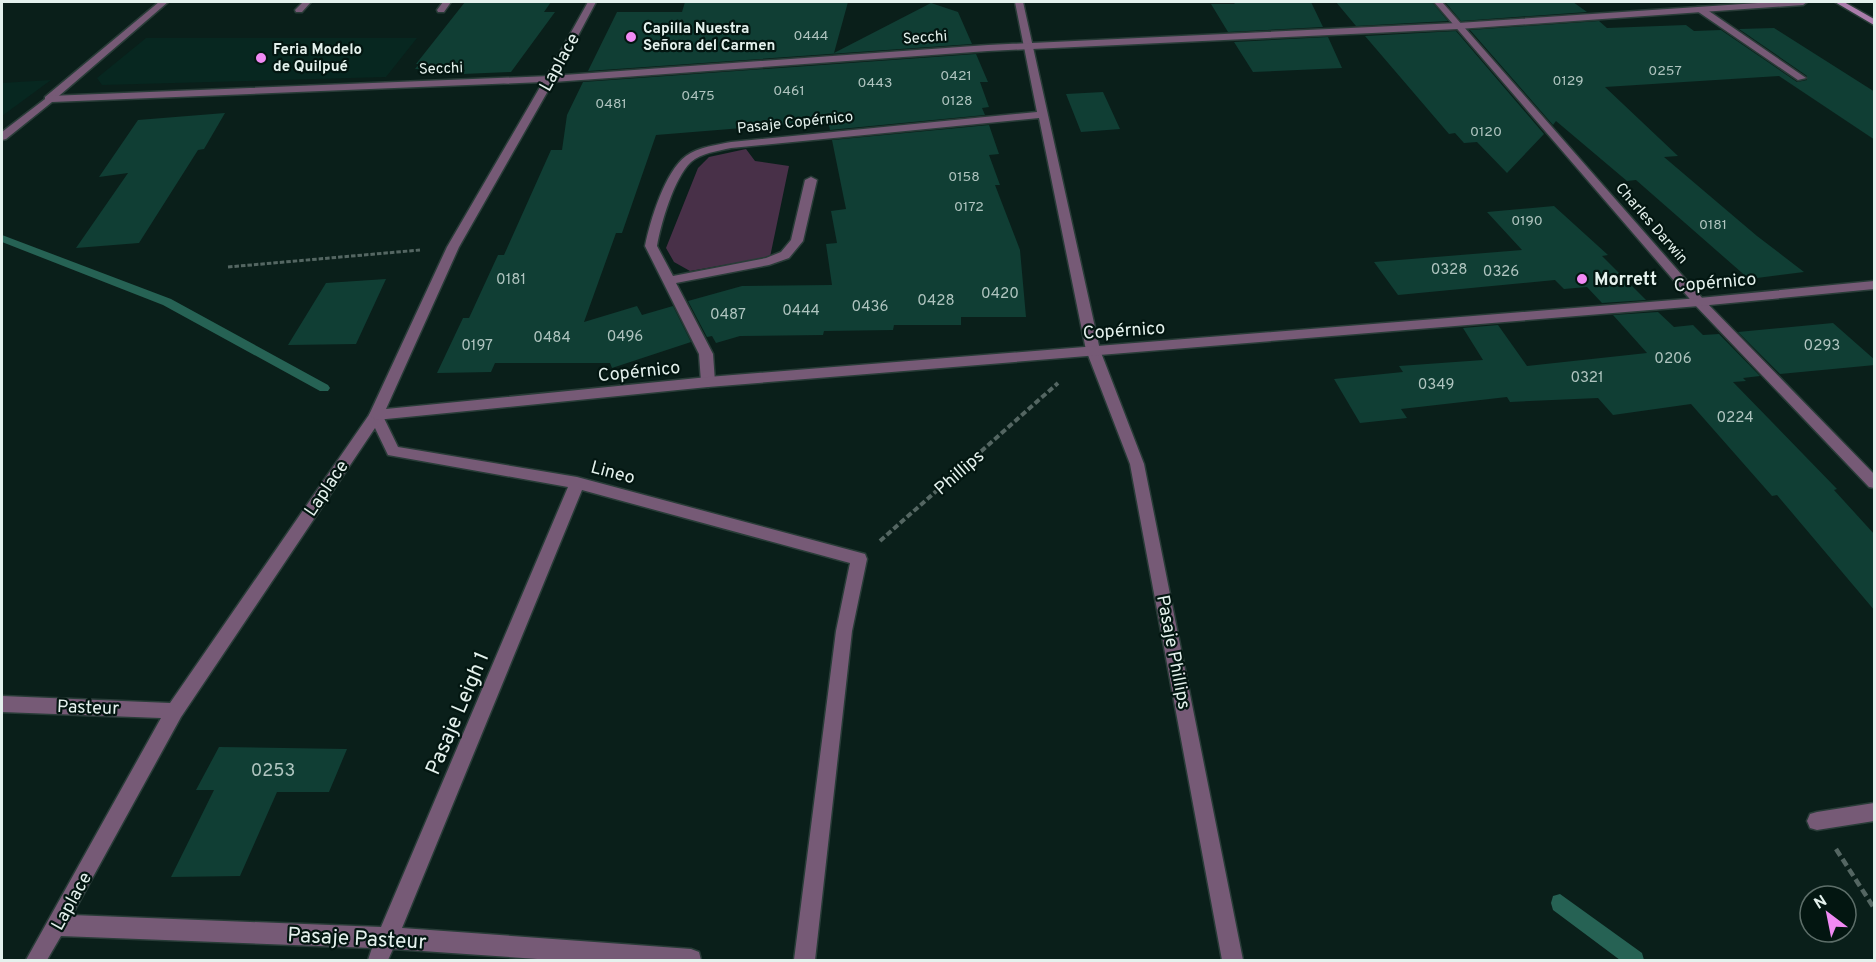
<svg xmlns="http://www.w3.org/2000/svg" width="1876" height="962" viewBox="0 0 1876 962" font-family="Overpass,sans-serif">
<rect width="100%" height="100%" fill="#0a1f1a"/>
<!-- built -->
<path fill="#072720" d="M146 38H417L386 77 102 85 97 78Z
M51 80 2 116V83Z"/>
<!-- green -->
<path fill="#483048" d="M746 149 755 161 789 166 770 257 690 271 674 262 666 248 698 168 709 157Z"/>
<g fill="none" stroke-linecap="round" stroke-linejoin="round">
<!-- stream -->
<path fill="#266254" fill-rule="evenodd" d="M2 235 171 299 328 385 330 388 328 391H320L163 305 2 242Z
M1560 894 1642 953 1644 960H1620L1553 910 1551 903 1553 896Z"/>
</g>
<!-- building -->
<path fill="#103e34" d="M465 2H551L544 12H555L511 72 462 74 465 70 415 69 419 64H416Z
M685 2H848L834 53 931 3 958 12 972 44 588 71 617 12H682Z
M1233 2H1311L1323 27 1228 32 1211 4H1235Z
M1336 2H1432L1448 21 1356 26Z
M1445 2H1573L1587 12 1461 21Z
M1599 21 1607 28 1686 25 1694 31 1721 30 1797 82 1807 80V76L1739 29 1774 28 1875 92V140L1779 76 1605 87 1678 156 1664 157 1757 236 1804 272 1749 279 1636 180 1627 181 1556 121 1553 125 1470 30Z
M1456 31 1544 134 1507 173 1477 142 1464 143 1455 133 1449 134 1365 36Z
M1328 37 1342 68 1253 72 1234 42Z
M976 54 988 82H980L989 107 982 108 985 115 830 130 828 121 656 135 622 233H616L584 322 637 306 642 315 673 306 691 342 612 368 610 363H495L491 372 437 373 463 318H469L498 255H504L551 150H562L567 115 583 82Z
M1103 92 1120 129 1081 132 1066 94Z
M225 113 204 149 198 150 139 243 76 248 128 173 99 177 138 120Z
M989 125 999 154 989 155 1000 185H995L1020 250 1026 317H961V325H894L893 330 824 331 823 335 740 336 716 343 712 336 707 337 688 301 742 286 832 285 826 244 837 243 831 211 846 209 832 140Z
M1554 206 1608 255 1602 256 1646 300 1602 303 1587 287 1564 289 1555 280 1398 295 1374 262 1522 250 1487 212Z
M386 279 356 344 288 345 326 283Z
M1658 312 1674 327 1693 325 1703 335 1719 334 1760 376 1743 378 1746 381 1733 382 1837 489 1834 490 1875 535V611L1777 495 1772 496 1691 404 1613 415 1598 398 1510 402 1507 397 1401 409 1407 418 1360 423 1334 379 1403 372 1399 366 1483 360 1463 328 1498 325 1527 366 1647 353 1613 315Z
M1833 323 1875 360V365L1780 374 1738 332Z
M219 747 347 749 329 792H277L240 876 171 877 214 790H196Z"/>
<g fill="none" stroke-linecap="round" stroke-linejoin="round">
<!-- minor casing -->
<g stroke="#293c38" stroke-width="3">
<path id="minor" d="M159 2H168L53 101H45V97Z
M303 2H311L302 12H296L295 10Z
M443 2H451L444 12H438L437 10Z
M588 2H596L555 79 547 81 545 79Z
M1015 2H1023L1100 350 1144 464 1243 960H1222L1130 464 1086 350 1039 118 731 148C718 151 701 153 691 162 674 178 661 223 657 246L673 276 766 258 781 252 791 240 805 180 811 177 817 180 803 241 789 258 769 265 676 283 713 354 715 382 713 385 708 387 701 382 699 354 645 246C650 221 665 171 686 156 698 147 716 145 731 142L1037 112Z
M1434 2H1442L1703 299 1874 474V488L1869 487 1695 305Z
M1697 7H1703L1806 78 1798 80 1697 11Z
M376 410 381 412 398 447 577 477 865 554 867 559 852 631 815 960H794L836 631 850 563 582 490 402 928 691 949 699 952 701 960H552L393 949 388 960H368L372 948 61 936 47 960H26L161 718 2 712V696L170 703 371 412ZM375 428 388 455 568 487 381 927 72 915 181 717Z
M1874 803V821L1817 830 1810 828 1807 821 1810 814 1817 812Z"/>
</g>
<!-- tertiary casing -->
<g stroke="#293c38" stroke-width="3">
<path id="tertiary" d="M1773 2H1807L1803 5 1458 29 988 51 553 82 459 247 386 409 708 377 1699 298 1874 281V289L1699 306 708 387 376 420 369 415 447 247 543 82 52 102 6 139 2 140V132L49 96 550 76 988 45 1458 23Z"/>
</g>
<!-- secondary casing -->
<g stroke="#293c38" stroke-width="3">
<path id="secondary" d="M1835 2H1844L1874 19V25Z"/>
</g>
<!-- path-far2 -->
<path stroke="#546662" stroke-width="3" stroke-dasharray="4.5 2" stroke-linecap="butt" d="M228 267 420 250"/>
<!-- path-far1 -->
<path stroke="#546662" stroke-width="4" stroke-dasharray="6 3" stroke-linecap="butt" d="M880 541 1058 383"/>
<!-- path -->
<path stroke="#546662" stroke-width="4.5" stroke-dasharray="8 4" stroke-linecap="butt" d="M1836 849 1874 908"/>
<!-- minor -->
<use href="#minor" fill="#765a76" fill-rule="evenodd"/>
<!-- tertiary -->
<use href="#tertiary" fill="#765a76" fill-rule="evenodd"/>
<!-- secondary -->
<use href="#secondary" fill="#ab7dac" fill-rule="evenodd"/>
</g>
<!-- markers -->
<g fill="#f18af4" stroke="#031611" stroke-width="2">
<circle cx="631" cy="37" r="6"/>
<circle cx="261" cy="58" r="6"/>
<circle cx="1582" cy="279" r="6"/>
</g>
<g text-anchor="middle" stroke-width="4.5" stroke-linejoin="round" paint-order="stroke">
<!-- far-number labels -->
<g font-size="14" fill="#afc4bf">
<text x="811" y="40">0444</text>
<text x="1665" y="75">0257</text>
<text x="956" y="80">0421</text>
<text x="1568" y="85">0129</text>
<text x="875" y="87">0443</text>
<text x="789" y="95">0461</text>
<text x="698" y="100">0475</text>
<text x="957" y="105">0128</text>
<text x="611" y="108">0481</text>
<text x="1486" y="136">0120</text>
<text x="964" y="181">0158</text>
<text x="969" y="211">0172</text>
<text x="1527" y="225">0190</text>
<text x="1713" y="229">0181</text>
</g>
<!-- far-poi labels -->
<g font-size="15" font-weight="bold" fill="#e4f1ed" stroke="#031611" text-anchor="start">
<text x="643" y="33">Capilla Nuestra<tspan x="643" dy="17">Señora del Carmen</tspan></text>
<text x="273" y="54">Feria Modelo<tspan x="273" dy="17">de Quilpué</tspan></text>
</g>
<!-- far-street labels -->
<g font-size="15" fill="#e4f1ed" stroke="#031611">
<text transform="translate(925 37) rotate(-4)" y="5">Secchi</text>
<text transform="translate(441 68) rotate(-2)" y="5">Secchi</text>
<text transform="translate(795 122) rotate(-6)" y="5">Pasaje Copérnico</text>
<text transform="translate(1652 223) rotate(49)" y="5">Charles Darwin</text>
</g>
<!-- number labels -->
<g font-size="15" fill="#afc4bf">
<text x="1449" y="274">0328</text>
<text x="1501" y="276">0326</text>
<text x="511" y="284">0181</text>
<text x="1000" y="298">0420</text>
<text x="936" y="305">0428</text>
<text x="870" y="311">0436</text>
<text x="801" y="315">0444</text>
<text x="728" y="319">0487</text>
<text x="625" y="341">0496</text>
<text x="552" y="342">0484</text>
<text x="477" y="350">0197</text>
<text x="1822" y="350">0293</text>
<text x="1673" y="363">0206</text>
<text x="1587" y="382">0321</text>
<text x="1436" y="389">0349</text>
<text x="1735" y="422">0224</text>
</g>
<!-- street labels -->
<g font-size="18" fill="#e4f1ed" stroke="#031611">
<text transform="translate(559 62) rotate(-61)" y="6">Laplace</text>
<text transform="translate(1715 282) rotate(-5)" y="6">Copérnico</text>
<text transform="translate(1124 330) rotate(-4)" y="6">Copérnico</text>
<text transform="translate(639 371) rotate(-6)" y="6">Copérnico</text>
<text transform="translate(613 472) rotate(15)" y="6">Lineo</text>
<text transform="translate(959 472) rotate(-41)" y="6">Phillips</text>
<text transform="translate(326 488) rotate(-56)" y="6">Laplace</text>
<text transform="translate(1174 652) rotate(79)" y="6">Pasaje Phillips</text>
<text transform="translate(88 707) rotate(2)" y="6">Pasteur</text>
<text transform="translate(71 901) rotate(-61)" y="6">Laplace</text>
</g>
<!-- poi labels -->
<g font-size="18" font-weight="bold" fill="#e4f1ed" stroke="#031611" text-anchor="start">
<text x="1594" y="285">Morrett</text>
</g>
<!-- near-number labels -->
<g font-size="18" fill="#afc4bf">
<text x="273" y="776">0253</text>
</g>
<!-- near-street labels -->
<g font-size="21" fill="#e4f1ed" stroke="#031611">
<text transform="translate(457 713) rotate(-67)" y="7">Pasaje Leigh 1</text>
<text transform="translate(357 938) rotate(3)" y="7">Pasaje Pasteur</text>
</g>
</g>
<!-- border -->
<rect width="1876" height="962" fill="none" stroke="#e4f1ed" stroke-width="6"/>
<!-- north arrow -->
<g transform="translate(1828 914) rotate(328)"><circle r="28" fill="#031611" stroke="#5d6e69" stroke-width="1.5"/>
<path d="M0-4.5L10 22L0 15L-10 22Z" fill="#f18af4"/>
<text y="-9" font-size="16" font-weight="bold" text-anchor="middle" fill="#e4f1ed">N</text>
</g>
</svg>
